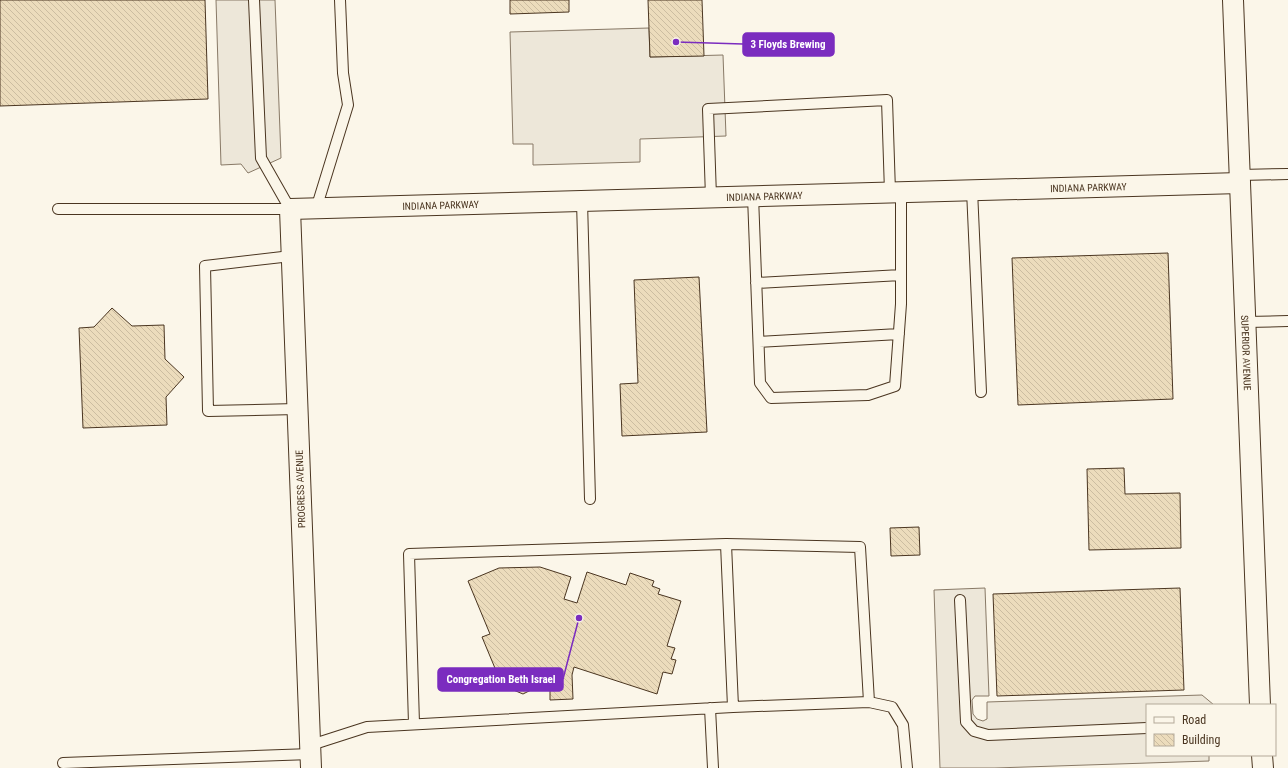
<svg xmlns="http://www.w3.org/2000/svg" width="1288" height="768" viewBox="0 0 1288 768" font-family="'Roboto Condensed',sans-serif">
<defs>
<pattern id="building-back-hatch" width="6" height="6" patternUnits="userSpaceOnUse"><rect width="6" height="6" fill="#ecdcbc"/><path d="M-1 5l2 2M0 0l6 6M5-1l2 2" fill="none" stroke="#ccbda1"/></pattern>
</defs>
<rect width="100%" height="100%" fill="#fbf6e9"/>
<!-- parking -->
<path fill="#ede7d9" stroke="#887966" d="M216 0H275L281 158 248 173 241 164 221 165Z
M649 28 650 57 723 55 726 136 640 139V162L533 165V144H513L510 32Z
M985 588 989 696H975L972 700 973 714 977 719 983 721 987 719V702L1202 695 1214 705H1147V755H1209V761L995 768H940L934 590Z"/>
<!-- building -->
<path fill="url(#building-back-hatch)" stroke="#4a3520" d="M0 0H205L208 99 0 106Z
M510 0H569V12L510 14Z
M648 0H702L704 56 650 57Z
M1168 253 1173 399 1018 405 1012 258Z
M699 277 707 432 622 436 620 384 638 383 634 280Z
M112 308 132 326 164 325 165 359 184 377 166 397 167 425 83 428 79 328 94 327Z
M1124 468 1125 494 1180 493 1181 548 1089 550 1087 469Z
M919 527 920 555 891 556 890 528Z
M540 567 571 577 564 599 577 603 587 572 626 585 630 573 654 581 652 586 660 589 658 594 681 601 667 646 675 648 671 659 676 660 672 674 663 672 657 694 574 667 572 675 573 699 550 700V673L546 679 534 686 535 688 523 694 511 689V686H507L497 673 482 637 490 634 468 581 499 568Z
M1180 588 1184 690 997 696 993 594Z"/>
<g fill="none" stroke-linecap="round" stroke-linejoin="round">
<!-- service casing -->
<g stroke="#4a3520" stroke-width="12">
<path id="service" d="M1240 175 1288 174
M972 190 981 392
M753 196 760 383 771 398 868 395 895 386 901 304V192
M711 197 708 109 887 100 890 192
M582 201 590 499
M58 209H290L261 158 254 0
M316 209 348 105 343 73 340 0
M291 256 205 266 208 411 297 409
M756 283 901 275
M1246 322 1288 321
M759 342 899 334
M726 544 860 547 869 702 733 707
M960 600 966 722 974 731 988 735 1147 728
M869 702 892 707 903 725 907 768
M710 708 713 768
M311 745 367 727 733 707 726 544 409 554 414 724
M63 763 311 754"/>
</g>
<!-- minor casing -->
<g stroke="#4a3520" stroke-width="22">
<g id="minor">
<path id="s1" d="M1233 0 1260 705"/>
<path d="M1262 755 1263 768"/>
<path id="s2" d="M311 768 290 209 1240 183"/>
</g>
</g>
<!-- service -->
<use href="#service" stroke="#fbf6e9" stroke-width="10"/>
<!-- minor -->
<use href="#minor" stroke="#fbf6e9" stroke-width="20"/>
</g>
<g text-anchor="middle" stroke-width="3" stroke-linejoin="round" paint-order="stroke">
<!-- street labels -->
<g font-size="10" fill="#4a3520" stroke="#fbf6e9">
<text dy="4" stroke="none"><textPath href="#s2" startOffset="1358">INDIANA PARKWAY</textPath></text>
<text dy="4" stroke="none"><textPath href="#s2" startOffset="1034">INDIANA PARKWAY</textPath></text>
<text dy="4" stroke="none"><textPath href="#s2" startOffset="710">INDIANA PARKWAY</textPath></text>
<text dy="4" stroke="none"><textPath href="#s1" startOffset="353">SUPERIOR AVENUE</textPath></text>
<text transform="translate(300 489) rotate(-92)" y="4">PROGRESS AVENUE</text>
</g>
</g>
<!-- callouts -->
<path fill="none" stroke="#7b2cbf" stroke-width="1.5" d="M676 42L743 44M579 618L563 679"/>
<g fill="#7b2cbf" stroke="#fbf6e9" stroke-width="1.5">
<circle cx="676" cy="42" r="4"/>
<circle cx="579" cy="618" r="4"/>
</g>
<g fill="#7b2cbf" stroke="#7b2cbf" stroke-width="1.5">
<rect x="743" y="33" width="91" height="23" rx="4"/>
<rect x="438" y="668" width="125" height="23" rx="4"/>
</g>
<g font-size="11" text-anchor="middle" font-weight="bold" fill="#fff">
<text x="788" y="48">3 Floyds Brewing</text>
<text x="501" y="683">Congregation Beth Israel</text>
</g>
<!-- legend -->
<rect x="1146" y="704" width="130" height="52" fill="#fbf6e9" stroke="#b4a999"/>
<rect x="1154" y="717" width="20" height="6" fill="#fbf6e9" stroke="#b4a999"/>
<text x="1182" y="724" font-size="12" fill="#4a3520">Road</text>
<rect x="1154" y="734" width="20" height="12" fill="url(#building-back-hatch)" stroke="#b4a999"/>
<text x="1182" y="744" font-size="12" fill="#4a3520">Building</text>
</svg>
